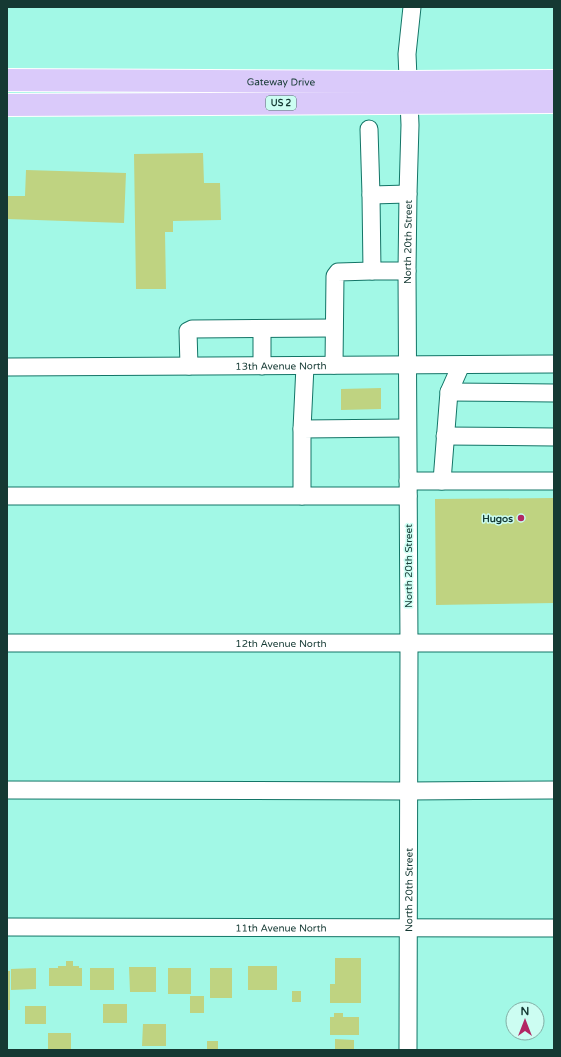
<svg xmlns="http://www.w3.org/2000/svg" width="561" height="1057" viewBox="0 0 561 1057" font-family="'Varela Round',sans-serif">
<rect width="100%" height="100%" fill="#a2f8e6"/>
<!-- building -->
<path fill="#bfd381" d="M203 153 204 183H220L221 220 173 221V232H165L166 289H136L134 154Z
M26 170 126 173 124 223 7 219V196H25Z
M381 388V409L341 410V389Z
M554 498V603L436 605 435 499Z
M335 958H361V1003H330V984H335Z
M66 961H73V966H79V968H82V986H49V968H58V966H66Z
M248 966H277V990H248Z
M129 967H156V992H130Z
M36 968V989L11 990V969Z
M90 968H114V990H90Z
M168 968H191V994H168Z
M210 968H232V998H210Z
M7 971H10V1010H7Z
M292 991H301V1002H292Z
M190 996H204V1013H190Z
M103 1004H127V1023H103Z
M25 1006H46V1024H25Z
M334 1013H343V1017H359V1035H330V1017H334Z
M143 1024H166V1046H142Z
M48 1033H71V1050H48Z
M335 1039 354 1040V1050H335Z
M207 1041H218V1050H207Z"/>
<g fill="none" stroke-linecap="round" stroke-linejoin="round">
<!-- minor casing -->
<g stroke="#137567" stroke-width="19">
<g id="minor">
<path d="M369 129 371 195 408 194"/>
<path d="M371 195 372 271H407"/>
<path d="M262 329V366"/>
<path d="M334 365 335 276 338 272 372 271"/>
<path d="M189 366 188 331 192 329 334 328"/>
<path id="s1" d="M7 367 554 364"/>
<path d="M449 392 554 393"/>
<path d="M302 429 305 366"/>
<path d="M445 436 554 437"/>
<path d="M408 481H554"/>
<path d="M442 481 449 392 461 365"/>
<path d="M7 496H408"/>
<path d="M302 496V429L407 428"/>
<path id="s2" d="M7 643H554"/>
<path d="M7 790 408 791 554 790"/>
<path id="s3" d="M7 927 554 928"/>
<path id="s4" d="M408 1050 409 644 407 271 408 194 410 125 407 54 412 7"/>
</g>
</g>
<!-- highway casing -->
<g stroke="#fff" stroke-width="24">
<g id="highway">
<path id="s5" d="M7 80 409 82 554 81"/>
<path d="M7 105 554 102"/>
</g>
</g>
<!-- minor -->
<use href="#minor" stroke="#fff" stroke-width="17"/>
<!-- highway -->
<use href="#highway" stroke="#dacafa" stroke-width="22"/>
</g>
<!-- markers -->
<circle fill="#b22663" stroke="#ccfdf2" stroke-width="1.5" cx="521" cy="518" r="4"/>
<g text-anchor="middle" stroke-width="3" stroke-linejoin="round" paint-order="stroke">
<!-- shield labels -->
<rect fill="#ccfdf2" stroke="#4c746c" stroke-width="1" x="266" y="96" width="30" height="14" rx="3"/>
<g font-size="9" font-weight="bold" fill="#153933">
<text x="281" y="106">US 2</text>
</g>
<!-- street labels -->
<g font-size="10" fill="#153933" stroke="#ccfdf2">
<text dy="4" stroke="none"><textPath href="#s5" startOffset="274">Gateway Drive</textPath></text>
<text dy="4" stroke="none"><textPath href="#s4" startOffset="808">North 20th Street</textPath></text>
<text dy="4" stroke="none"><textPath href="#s1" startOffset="274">13th Avenue North</textPath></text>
<text transform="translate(408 566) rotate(-90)" y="4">North 20th Street</text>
<text dy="4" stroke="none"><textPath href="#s2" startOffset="274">12th Avenue North</textPath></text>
<text dy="4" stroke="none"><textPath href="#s4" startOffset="160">North 20th Street</textPath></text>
<text dy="4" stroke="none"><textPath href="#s3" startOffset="274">11th Avenue North</textPath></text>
</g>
<!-- poi labels -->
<g font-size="10" font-weight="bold" fill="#153933" stroke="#ccfdf2" text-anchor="end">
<text x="513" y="522">Hugos</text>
</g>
</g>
<!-- border -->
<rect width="561" height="1057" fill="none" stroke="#153933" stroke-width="16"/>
<!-- north arrow -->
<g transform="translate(525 1021)"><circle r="19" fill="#ccfdf2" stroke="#83afa6"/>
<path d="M0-3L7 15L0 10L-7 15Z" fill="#b22663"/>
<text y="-6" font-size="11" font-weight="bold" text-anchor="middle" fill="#153933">N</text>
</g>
</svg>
